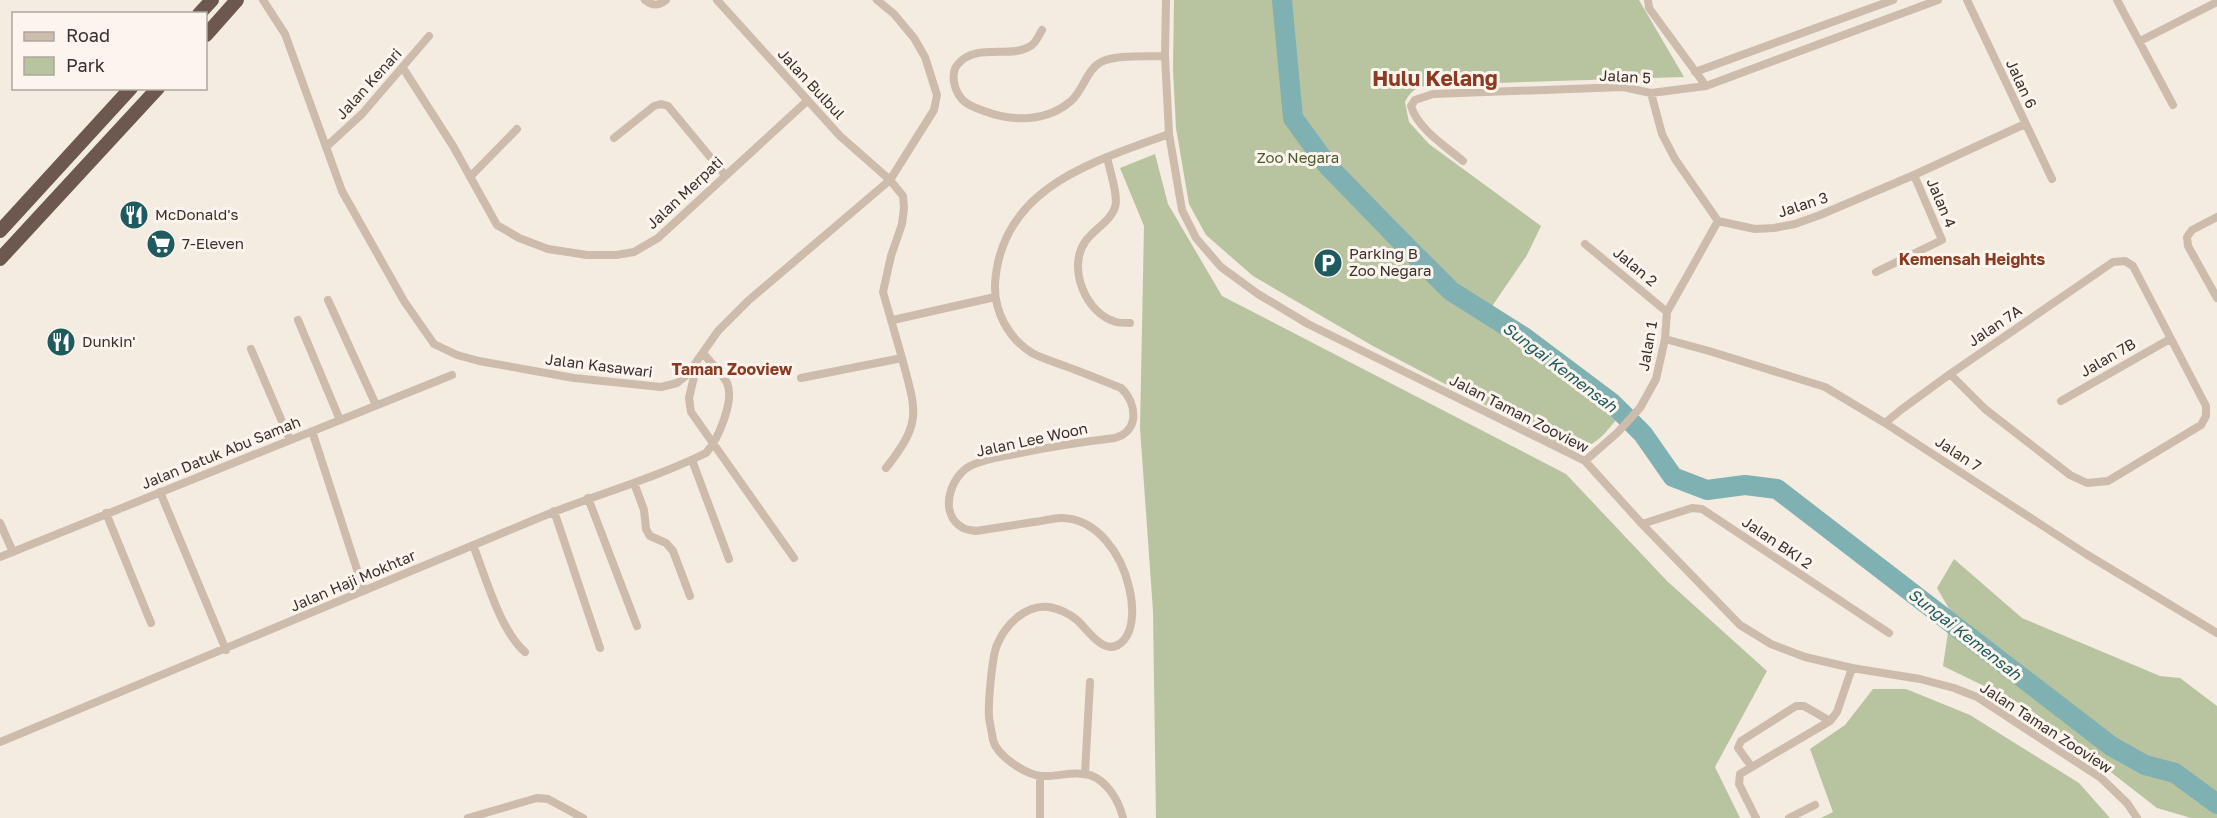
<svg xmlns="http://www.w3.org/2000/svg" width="2217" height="818" viewBox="0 0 2217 818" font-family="'Golos Text',sans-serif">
<rect width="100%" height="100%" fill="#f4ebe1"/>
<!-- green -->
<path fill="#b8c4a0" d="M1174 0H1639L1684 77 1433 85C1418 86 1412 89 1405 102L1409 122 1429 144 1541 226 1527 255 1484 318 1578 374 1624 410C1609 428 1595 452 1569 449L1373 346 1253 276 1206 235 1189 204 1176 128 1173 69Z
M1155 154 1168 204 1222 296 1566 474 1667 581 1767 671 1715 767 1740 818H1156L1153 611 1140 428 1144 226 1120 168Z
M1954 559 2022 618 2160 676 2180 678 2217 706V818H2191L2157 808 2027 707 1943 666 1951 612 1937 588Z
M1873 689H1906L1970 715 2079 783 2110 818H1821L1833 812 1810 749 1845 725Z"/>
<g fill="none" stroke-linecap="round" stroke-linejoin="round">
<!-- river -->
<path stroke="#7fb0b2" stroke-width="20" d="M1282 0 1293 118 1328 166 1394 234 1451 291 1524 337 1612 403 1643 434 1673 477 1707 490 1745 485 1777 489 2111 746 2145 765 2175 773 2217 804"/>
<!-- minor -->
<path stroke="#cdbbac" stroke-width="8" d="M263 0 285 34 342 191 404 301 434 344 457 355 479 361 574 378 661 387 677 383 687 375 718 331 749 300 890 180 934 110 937 95 925 57 914 38 894 14 877 0
M645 0C653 6 658 6 666 0
M717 0 840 136 890 180 903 196 904 208 902 224 891 256 883 292 902 358 801 378
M1166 0 1165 56 1169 134 1182 210 1196 238 1221 267 1258 294 1308 324 1585 461 1642 524 1740 625 1771 644 1805 657 1852 668 1920 679 1954 688 1977 697 2101 778 2127 803 2137 818
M1648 0 1649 8 1706 86
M1967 0 2052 179
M2117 0 2173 105
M1042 30C1039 35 1036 42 1032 45 1011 60 977 42 958 64 950 73 954 89 961 98 966 105 976 108 984 111 1013 122 1047 122 1071 101 1083 91 1087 69 1101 62 1116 54 1148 57 1165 56
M2140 41 2217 2
M403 68 453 146 497 225 519 238 548 249 587 255H616L634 252 658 238 807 101
M1695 72 1893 0
M1651 93 1662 134 1675 159 1718 221 1755 229 1774 228 1795 224 1820 215 1914 175 2025 124
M614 138 654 106 661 104 668 106 725 175
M326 147 362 114 429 36
M1107 157C1109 168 1119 197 1115 207 1111 221 1093 230 1085 242 1067 268 1086 314 1116 322 1120 323 1126 323 1130 323
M1463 161C1445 146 1418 129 1411 106L1415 100 1433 94 1623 87 1651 93 1706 86 1938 0
M470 177 517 129
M2217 217 2192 230 2187 237 2188 246 2217 298
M1585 244 1667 312
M1876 272 1942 240 1914 175
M328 300 376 405
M298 320 340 420
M893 320 995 297
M1665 339 1709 351 1825 387 1885 423 2086 554 2217 633
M251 349 290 440
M697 364 689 398 691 412 794 558
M2061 401 2170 339
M1885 423 1902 409 1950 374 2113 262 2125 261 2133 266 2206 406V416L2201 425 2108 481 2087 483 2070 475 1985 409 1950 374
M312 431 364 591
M692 460 729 559
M1585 461 1617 433 1640 408 1656 379 1665 339 1667 312 1718 221
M886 468C923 421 916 412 902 358
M634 483 644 510 646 529 650 536 666 543 673 551 690 596
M160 492 226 650
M588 498 637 626
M554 511 600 648
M106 513 151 623
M0 523 13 552
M1642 524 1692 508 1702 509 1889 633
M473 545C486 578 500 630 525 652
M0 557 452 375
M0 742C177 670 353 596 529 522 587 497 649 481 706 453 718 440 735 400 727 383 721 372 710 362 703 353
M1751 766 1738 748 1741 741 1796 706H1804L1830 721
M1085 773 1090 682
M468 818 537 798 548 799 583 818
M1040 818V776
M1123 818C1119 800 1104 775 1083 774 1069 772 1055 777 1042 776 1026 775 997 756 993 740 992 733 990 725 989 717 988 705 992 656 997 645 1005 625 1025 605 1048 607 1058 608 1070 614 1077 620 1089 631 1106 660 1124 640 1135 627 1133 603 1129 587 1122 556 1098 518 1061 518 1053 518 1043 521 1034 522 1015 525 995 528 976 531 972 530 966 530 963 528 938 514 950 477 970 466 984 459 1000 457 1015 454 1048 447 1081 442 1115 438 1140 431 1137 403 1121 388 1101 380 1082 372 1062 365 1052 361 1041 358 1032 353 1008 338 994 311 995 284 1001 187 1093 162 1169 134
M1756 818 1739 784 1740 774 1830 721 1837 712 1852 668
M1789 818 1815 805"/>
<!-- trunk -->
<path stroke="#6c584f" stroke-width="14" d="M199 14 212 0
M206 35 237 0
M0 231 131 88
M0 259 158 88"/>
</g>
<!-- icons -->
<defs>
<g id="restaurant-disc" transform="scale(1.5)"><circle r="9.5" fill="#1f5a5e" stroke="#fbf5ee"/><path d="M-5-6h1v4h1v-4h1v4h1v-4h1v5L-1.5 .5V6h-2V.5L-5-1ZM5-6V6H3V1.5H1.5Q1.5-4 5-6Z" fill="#fff"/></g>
<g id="supermarket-disc" transform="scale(1.5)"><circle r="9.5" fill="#1f5a5e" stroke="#fbf5ee"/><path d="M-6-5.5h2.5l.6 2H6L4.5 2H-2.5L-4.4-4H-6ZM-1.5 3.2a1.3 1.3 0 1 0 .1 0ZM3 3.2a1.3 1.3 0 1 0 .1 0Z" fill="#fff"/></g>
<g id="parking-disc" transform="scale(1.5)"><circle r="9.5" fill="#1f5a5e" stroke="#fbf5ee"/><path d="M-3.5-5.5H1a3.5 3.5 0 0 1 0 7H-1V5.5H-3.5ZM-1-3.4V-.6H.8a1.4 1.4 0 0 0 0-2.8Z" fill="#fff"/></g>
</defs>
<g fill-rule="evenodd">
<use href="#restaurant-disc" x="134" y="215"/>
<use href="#supermarket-disc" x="161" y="244"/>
<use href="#parking-disc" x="1328" y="263"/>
<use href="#restaurant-disc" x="61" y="342"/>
</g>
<g text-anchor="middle" stroke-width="6" stroke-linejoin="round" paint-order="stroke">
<!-- street labels -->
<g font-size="15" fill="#3b302b" stroke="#fbf5ee">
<text transform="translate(1625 77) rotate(3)" y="5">Jalan 5</text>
<text transform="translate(369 84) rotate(-48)" y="5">Jalan Kenari</text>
<text transform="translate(811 84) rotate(47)" y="5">Jalan Bulbul</text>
<text transform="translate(2021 84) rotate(65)" y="5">Jalan 6</text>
<text transform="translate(685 193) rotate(-43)" y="5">Jalan Merpati</text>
<text transform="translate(1941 203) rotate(67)" y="5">Jalan 4</text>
<text transform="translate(1803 205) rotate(-18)" y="5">Jalan 3</text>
<text transform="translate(1635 267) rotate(40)" y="5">Jalan 2</text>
<text transform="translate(1995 326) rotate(-34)" y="5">Jalan 7A</text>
<text transform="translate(1648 346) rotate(-80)" y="5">Jalan 1</text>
<text transform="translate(2108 358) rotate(-30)" y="5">Jalan 7B</text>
<text transform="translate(599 366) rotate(7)" y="5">Jalan Kasawari</text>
<text transform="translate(1519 414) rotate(27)" y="5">Jalan Taman Zooview</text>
<text transform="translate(1032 440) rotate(-12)" y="5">Jalan Lee Woon</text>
<text transform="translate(221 453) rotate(-22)" y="5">Jalan Datuk Abu Samah</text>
<text transform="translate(1958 454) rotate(33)" y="5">Jalan 7</text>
<text transform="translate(1777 543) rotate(34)" y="5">Jalan BKI 2</text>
<text transform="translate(353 581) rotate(-23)" y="5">Jalan Haji Mokhtar</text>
<text transform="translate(2046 728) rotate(33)" y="5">Jalan Taman Zooview</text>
</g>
<!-- park labels -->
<g font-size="15" fill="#4a5a2e" stroke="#fbf5ee">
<text x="1298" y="163">Zoo Negara</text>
</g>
<!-- poi labels -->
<g font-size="15" fill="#3b302b" stroke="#fbf5ee" text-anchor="start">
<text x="155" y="220">McDonald's</text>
<text x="182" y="249">7-Eleven</text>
<text x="1349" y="259">Parking B<tspan x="1349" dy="17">Zoo Negara</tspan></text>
<text x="82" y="347">Dunkin'</text>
</g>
<!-- neighbourhood labels -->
<g font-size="16" font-weight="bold" fill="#8c3b22" stroke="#fbf5ee">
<text x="1972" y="265">Kemensah Heights</text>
<text x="732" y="375">Taman Zooview</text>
</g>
<!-- water labels -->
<g font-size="16" font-style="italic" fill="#1f5a5e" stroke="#fbf5ee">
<text transform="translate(1560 367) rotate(37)" y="6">Sungai Kemensah</text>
<text transform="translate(1965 634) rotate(38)" y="6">Sungai Kemensah</text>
</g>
<!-- district labels -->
<g font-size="21" font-weight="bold" fill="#8c3b22" stroke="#fbf5ee">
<text x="1435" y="86">Hulu Kelang</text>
</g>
</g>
<!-- legend -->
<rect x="12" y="12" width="195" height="78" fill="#fbf5ee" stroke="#aea6a0" stroke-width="1.5"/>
<rect x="24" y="32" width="30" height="9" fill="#cdbbac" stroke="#aea6a0" stroke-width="1.5"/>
<text x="66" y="42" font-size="18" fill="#3b302b">Road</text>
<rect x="24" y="57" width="30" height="18" fill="#b8c4a0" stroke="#aea6a0" stroke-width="1.5"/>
<text x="66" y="72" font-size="18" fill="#3b302b">Park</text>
</svg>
